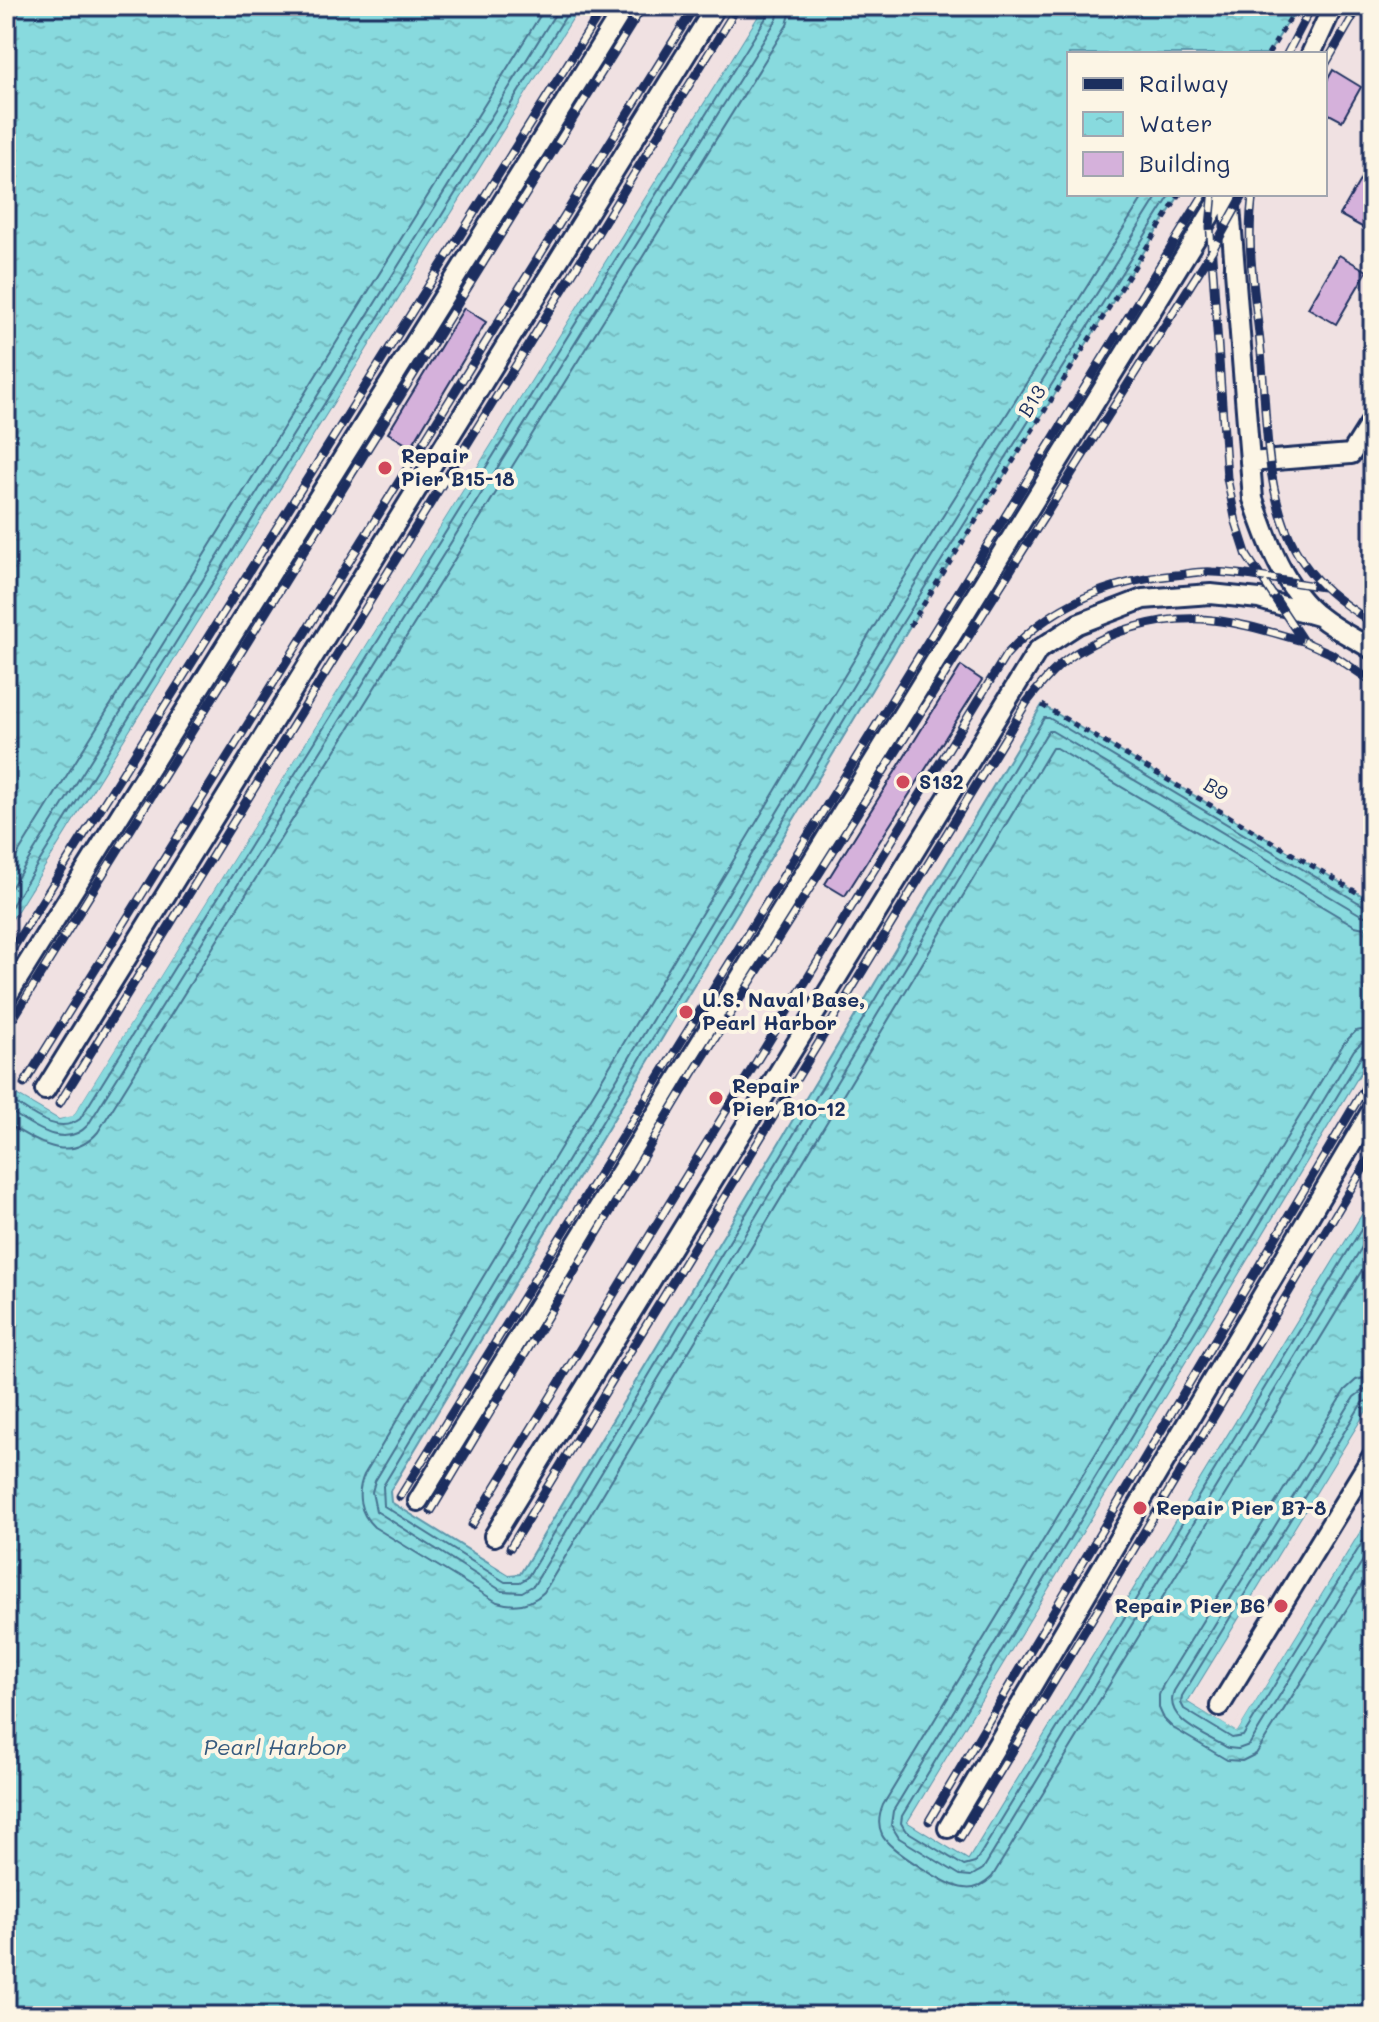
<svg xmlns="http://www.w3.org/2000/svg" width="1379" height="2022" viewBox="0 0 1379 2022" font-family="Mali,sans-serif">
<defs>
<pattern id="water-ripples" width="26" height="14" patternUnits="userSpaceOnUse" patternTransform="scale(2)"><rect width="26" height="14" fill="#88dade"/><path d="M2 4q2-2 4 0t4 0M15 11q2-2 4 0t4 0" fill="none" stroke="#75bbc1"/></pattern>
</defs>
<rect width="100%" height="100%" fill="#f0e1e2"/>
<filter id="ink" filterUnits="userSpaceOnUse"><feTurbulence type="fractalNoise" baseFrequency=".0125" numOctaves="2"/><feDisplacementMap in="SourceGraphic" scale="16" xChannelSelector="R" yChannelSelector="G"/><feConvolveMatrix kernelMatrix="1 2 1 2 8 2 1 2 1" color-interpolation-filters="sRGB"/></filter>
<g filter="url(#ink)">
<!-- water -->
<path fill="url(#water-ripples)" stroke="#5c96ab" stroke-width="2" d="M6 6H581L6 930Z
M764 6H1298L1268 54H1069V194H1180L910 626 390 1491 391 1502 509 1575 520 1574 1042 705 1373 902V1053L908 1822 968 1859 1373 1195V1401L1188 1702 1237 1731 1373 1510V2016H6V1088L59 1119 73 1115Z"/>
<!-- pier -->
<path fill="#f0e1e2" d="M581 6H585L6 934V930Z
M759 6H764L73 1116 59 1119 6 1088V1084L59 1115 71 1112Z
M1372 1055 1373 1060 913 1821 967 1854 1373 1191V1195L968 1859 908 1822Z
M1373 1401V1409L1193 1701 1235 1726 1373 1506V1510L1237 1732 1188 1702Z"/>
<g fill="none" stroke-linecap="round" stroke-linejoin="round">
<!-- shore -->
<path stroke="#477391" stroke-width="2" d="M1145 194 884 610 364 1475C356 1493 359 1513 374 1527L497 1602C514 1607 531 1605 544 1592L1052 748H1056L1355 926 1373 930
M1159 194 895 616 375 1481 372 1492 376 1511 502 1591 522 1592 534 1585 1048 731H1052L1361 915 1373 918
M1171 194 903 622 383 1486 384 1506 505 1582H520L527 1578 1044 718H1049L1366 907 1373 908
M6 873 546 6
M6 896 560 6
M6 915 572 6
M1373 1028 1356 1031 1344 1043 883 1805C879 1815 877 1825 882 1835 888 1849 948 1887 964 1888 975 1890 984 1885 992 1877L1373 1252
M1373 1040 1362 1042 1354 1050 893 1811 891 1825 899 1838 960 1875 971 1876 983 1869 1373 1229
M1373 1050 1362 1055 902 1816 901 1823 905 1830 964 1866 975 1863 1373 1210
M6 1097C28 1110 56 1137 80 1119L769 13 770 6
M6 1109C30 1123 63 1152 88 1125L777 19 780 6
M6 1123C35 1140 69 1166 98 1132L787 25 792 6
M1373 1376 1356 1380 1345 1390 1163 1685 1159 1695V1708L1164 1719 1173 1728 1227 1760 1242 1761 1256 1754 1373 1567
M1373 1388 1362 1391 1354 1397 1174 1691C1162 1720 1208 1736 1228 1748L1238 1749 1249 1745 1373 1544
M1373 1399 1362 1403 1182 1696 1181 1703 1184 1709 1232 1738 1243 1736 1373 1525"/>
</g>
<!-- building -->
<path fill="#d5b1db" stroke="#1b2f5e" stroke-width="2" d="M1333 70 1361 87 1342 121 1325 112V84Z
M1367 168 1373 171V233L1340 215Z
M1339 255 1367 271 1336 324 1308 308Z
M464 308 486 322 411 447 388 433Z
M961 666 982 680 845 896 825 884Z"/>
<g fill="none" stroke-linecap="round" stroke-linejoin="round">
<!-- service casing -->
<g stroke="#1b2f5e" stroke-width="24">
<path id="service" d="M1311 54 1333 6
M1229 194 1253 499C1267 540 1284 590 1320 617 1336 630 1356 639 1373 650
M1250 462 1351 454 1373 419
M6 998 625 6
M45 1090 716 6
M418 1501 1223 194
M494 1536 1038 650 1078 624 1143 599 1211 594 1259 599 1318 616
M1220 1706 1373 1455
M948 1828 1373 1108"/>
</g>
<!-- path -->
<path stroke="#1b2f5e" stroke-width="5" stroke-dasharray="6 6" stroke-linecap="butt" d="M1268 54 1298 6
M910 626 1180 194
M1042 705 1373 902"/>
<!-- service -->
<use href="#service" stroke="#fcf5e5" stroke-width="18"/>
<!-- rail casing -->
<g stroke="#1b2f5e" stroke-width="9">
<path id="rail" d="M1287 54 1312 6
M1325 65 1359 6
M1213 194 1210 227 1227 478 1236 522 1247 556 1303 641 1330 653 1373 682
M1253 194C1245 246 1256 300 1261 352 1267 416 1264 490 1295 549 1313 583 1341 603 1373 623
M6 959 604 6
M6 1030 643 6
M24 1084 695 6
M59 1104 738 6
M400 1497 1204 194
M431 1511 695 1070 1212 251 1244 194
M472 1525 1006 655C1051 605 1109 581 1175 575 1187 574 1200 571 1212 572 1249 573 1286 582 1323 587
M510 1548 1027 702C1037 689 1048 676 1060 665 1099 632 1162 614 1212 620 1243 623 1273 633 1303 641
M929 1821 1373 1074
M960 1838 1373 1152"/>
</g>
<!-- rail -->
<use href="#rail" stroke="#fcf5e5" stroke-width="6" stroke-dasharray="18" stroke-linecap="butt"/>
</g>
</g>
<!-- markers -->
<g fill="#d1495b" stroke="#fcf5e5" stroke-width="3">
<circle cx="385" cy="468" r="8"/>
<circle cx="903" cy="782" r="8"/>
<circle cx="686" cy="1012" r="8"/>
<circle cx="716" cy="1098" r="8"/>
<circle cx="1140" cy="1508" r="8"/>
<circle cx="1281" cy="1606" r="8"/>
</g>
<g text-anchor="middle" stroke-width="8" stroke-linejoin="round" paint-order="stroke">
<!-- street labels -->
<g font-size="20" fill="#1b2f5e" stroke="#fcf5e5">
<text transform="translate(1032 401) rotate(-58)" y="7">B13</text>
<text transform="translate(1216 789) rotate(31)" y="7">B9</text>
</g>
<!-- poi labels -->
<g font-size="20" font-weight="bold" fill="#1b2f5e" stroke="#fcf5e5" text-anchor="start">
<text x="401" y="463">Repair<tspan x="401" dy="23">Pier B15-18</tspan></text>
<text x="919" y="789">S132</text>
<text x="702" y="1007">U.S. Naval Base,<tspan x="702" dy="23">Pearl Harbor</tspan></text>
<text x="732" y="1093">Repair<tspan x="732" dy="23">Pier B10-12</tspan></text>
<text x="1156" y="1515">Repair Pier B7-8</text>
<text x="1265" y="1613" text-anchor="end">Repair Pier B6</text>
</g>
<!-- water labels -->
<g font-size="22" font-style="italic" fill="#365a7e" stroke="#fcf5e5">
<text x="275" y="1755">Pearl Harbor</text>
</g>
</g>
<!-- margin -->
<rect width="1379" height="2022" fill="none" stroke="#fcf5e5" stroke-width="32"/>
<rect x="16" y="16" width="1347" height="1990" fill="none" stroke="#1b2f5e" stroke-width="3" filter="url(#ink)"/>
<!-- legend -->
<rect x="1067" y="52" width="260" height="144" fill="#fcf5e5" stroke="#a2a6af" stroke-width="2"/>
<rect x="1083" y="78" width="40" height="12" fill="#1b2f5e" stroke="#a2a6af" stroke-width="2"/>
<text x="1139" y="92" font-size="24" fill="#1b2f5e">Railway</text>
<rect x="1083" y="112" width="40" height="24" fill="url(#water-ripples)" stroke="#a2a6af" stroke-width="2"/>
<text x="1139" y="132" font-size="24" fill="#1b2f5e">Water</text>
<rect x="1083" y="152" width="40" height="24" fill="#d5b1db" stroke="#a2a6af" stroke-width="2"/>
<text x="1139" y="172" font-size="24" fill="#1b2f5e">Building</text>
</svg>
